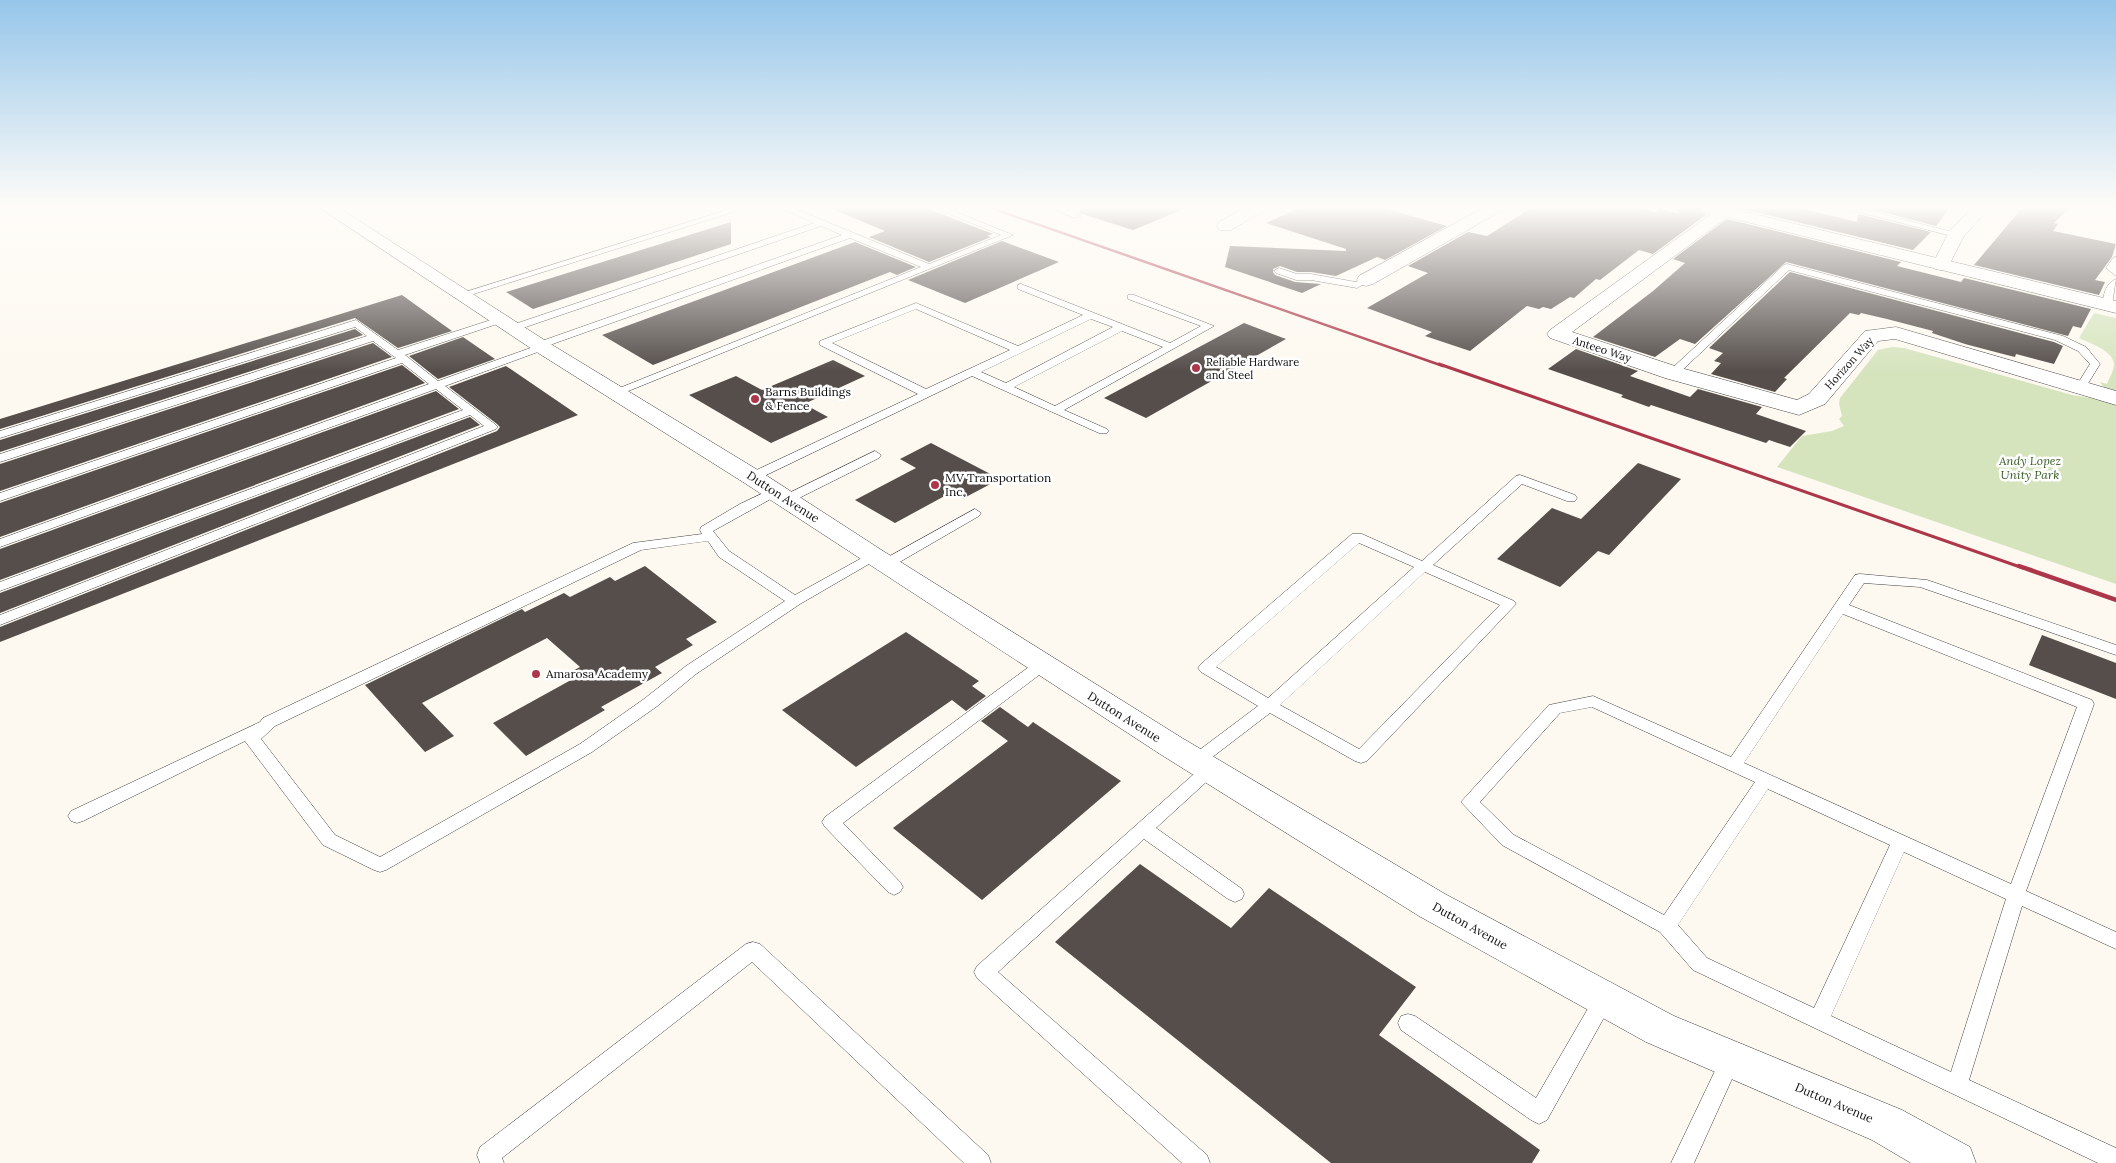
<svg xmlns="http://www.w3.org/2000/svg" width="2116" height="1163" viewBox="0 0 2116 1163" font-family="Lora,serif">
<rect width="100%" height="100%" fill="#fdf9f0"/>
<!-- green -->
<path fill="#d6e4be" d="M2094 313 2116 318V584L1777 467 1802 436 1832 431 1844 426 1839 419 1842 416 1839 404 1840 398 1878 350 1892 347 1904 348 2072 395 2103 400 2106 390 2100 382 2107 384C2109 378 2114 371 2114 364 2113 350 2089 343 2079 338Z"/>
<!-- building -->
<path fill="#554e4b" d="M830 208H926L993 234 987 236 991 237 929 262 869 237 885 231Z
M1080 208H1184V209L1133 230 1079 213Z
M1299 208H1382L1447 226 1385 260 1377 257 1336 276 1311 272H1297L1280 266 1273 269V272L1275 275 1295 282 1321 284 1302 293 1225 267 1230 246 1346 251V249L1266 223Z
M1531 208H1639L1656 212 1660 209 1679 214 1680 208H1698L1702 213 1707 214 1653 254 1639 250 1600 280 1596 279 1574 298 1570 297 1551 309 1543 307 1539 309 1527 306 1470 351 1425 336 1432 332 1367 308 1428 273 1408 266 1468 232 1487 236Z
M1738 208H1799L1857 222 1858 214 1931 232 1913 250Z
M1867 208H1950L1936 226Z
M2022 208H2069L2054 223 2058 224 2053 231 2116 244 2112 257 2095 280 2105 282 2099 295 1974 265Z
M1727 219 1901 262 1897 266 1961 282 1964 278 2091 309 2081 328 2073 326 2068 336 1786 262 1695 344 1680 339 1655 357 1593 337 1653 291 1685 263 1673 259Z
M731 222V244L533 309 506 292Z
M1002 241 1059 262 965 303 908 280Z
M855 242 916 267 897 275 890 272 653 365 602 335Z
M1790 272 2054 342 2063 346 2054 364 2016 354 2015 357 2003 354 1965 344 1932 333 1933 331 1887 319 1861 313 1859 315 1850 313 1784 378 1787 379 1775 392 1711 374 1721 363 1714 361 1723 353 1709 348Z
M402 295 452 331 398 348 355 318 0 429V419Z
M1244 323 1286 339 1146 418 1104 398Z
M355 329 363 335 0 452V440Z
M463 337 495 359 438 379 409 356Z
M373 343 392 357 0 491V464Z
M1576 349 1638 371 1630 376 1690 397 1698 389 1762 407 1756 414 1806 431 1790 447 1769 440 1766 443 1651 405 1649 407 1621 397 1623 395 1548 369Z
M833 360 865 376 804 404 828 417 771 443 689 395 736 376 762 390Z
M402 365 425 383 0 537V503Z
M506 366 578 415 0 642V627L497 431 500 427 497 424 449 387Z
M436 391 459 409 0 580V549Z
M470 417 480 425 0 613V593Z
M931 443 1000 479 964 498 952 492 895 523 855 500 916 468 900 459Z
M1638 463 1681 479 1609 555 1598 551 1560 587 1497 559 1552 508 1581 519Z
M645 566 717 622 686 639 693 645 655 667 662 673 601 707 605 710 526 756 493 723 571 680 565 675 580 667 547 638 422 703 454 736 425 752 365 685 522 609 525 612 564 593 570 597 610 577 615 581Z
M906 632 979 681 972 686 986 696 966 711 952 700 856 767 782 710Z
M2042 635 2116 663V699L2029 665Z
M1000 707 1028 727 1033 722 1121 781 982 900 893 828 1008 741 981 721Z
M1140 864 1231 928 1269 888 1416 987 1379 1035 1540 1150 1532 1163H1331L1055 942Z"/>
<g fill="none" stroke-linecap="round" stroke-linejoin="round">
<!-- service casing -->
<g stroke="#414141" stroke-width="1">
<path id="service" d="M733 208H746L464 297 461 298 456 295Z
M781 208H793L929 264 1001 235 934 208H946L1013 235 616 396 611 393 612 391 921 267 850 238 547 346 546 349 445 386 496 425 498 427 496 429 0 625V615L484 426 470 415 0 591V582L463 410 436 389 0 547V539L429 384 402 363 0 501V493L396 358 373 341 0 462V454L367 336 355 327 0 438V431L356 320 398 350 497 318H503V322L405 355 438 381 536 346V343L842 235 821 226 517 330H509L508 328 509 326 814 223Z
M1053 208H1065L1081 216 1074 218Z
M1844 208H1859L1960 234 1956 237Z
M2116 257V276L2106 268 2113 258Z
M1787 264 2063 336 2086 347 2100 364 2084 390H2076L2075 388 2090 364 2078 351 2055 340 1789 270 1677 375H1669L1668 373 1669 371 1784 265Z
M1279 268 1297 274H1311L1356 282 1366 277 1371 280 1357 288 1311 280H1296L1276 273 1274 271Z
M2116 279 2112 305 2110 307H2104L2102 305C2104 294 2105 284 2116 279Z
M1021 284 1170 343 1201 326 1128 299V295H1134L1214 326 1064 410 1107 429 1109 431 1107 433H1099L972 376 756 480H748L746 477 748 474 918 394 820 345V341L916 303 1018 346 1083 315 1018 289V285ZM916 309 1010 350 926 389 832 343ZM1091 319 1113 327 1006 383 981 372ZM1122 331 1163 347 1055 406 1014 387Z
M875 451 881 455 879 458 791 502H783L781 499 783 496Z
M1520 475 1575 495 1577 498 1575 501H1567L1522 484 1433 565 1514 601 1516 604 1367 761 1361 763 1355 761 1270 713 1202 765 1196 767 1190 765 1188 761 1190 757 1258 706 1201 672 1198 668 1201 664 1352 534H1362L1422 561 1516 476ZM1359 543 1414 567 1268 698 1216 667ZM1425 572 1500 605 1359 749 1280 705Z
M774 488 780 492 778 495 713 531 729 551 795 595 869 554 874 553 881 557 800 604 696 674 656 707 592 752 386 870 380 872 374 870 323 845 245 741 83 821 77 823 71 821 68 816 71 811 260 722 263 718 633 543 702 534 700 530 701 527 740 504ZM708 541 719 557 785 601 686 666 644 699 580 744 380 857 335 835 261 739 275 726 641 550Z
M975 509 981 513 979 516 891 567 886 568 879 564 881 561Z
M1860 574 1927 580 2116 645V655L1920 587 1864 583 1849 605 2092 700 2094 704 2026 891 2116 932V949L2022 906 1969 1080 2116 1148V1163H2098L1693 970 1660 932 1502 845 1461 802 1549 705 1593 696 1731 757 1855 575ZM1843 614 2077 707 2011 884 1744 763ZM1592 707 1755 782 1664 915 1514 835 1480 802 1560 713ZM1768 789 1890 845 1814 1008 1707 958 1678 925ZM1904 852 2006 899 1951 1072 1831 1016Z
M1042 660 1047 661 1050 665 1047 669 843 823 900 882 903 887 900 892 894 895 888 892 825 827 822 822 825 817 1037 661Z
M1209 764 1215 766 1217 770 1215 774 1156 828 1242 889 1244 894 1242 899 1235 902 1228 899 1144 839 998 972 1207 1155 1210 1163H1182L977 978 974 972 977 966 1203 766Z
M753 942 760 944 988 1155 991 1163H964L752 962 502 1158 504 1163H480L477 1155 480 1147 746 944Z
M1604 990 1611 993 1614 999 1611 1005 1547 1120 1539 1124 1531 1120 1401 1030 1398 1023 1401 1016 1408 1014 1415 1016 1536 1098 1597 993Z
M1731 1049 1738 1052 1741 1059 1694 1163H1671L1724 1052Z"/>
</g>
<!-- minor casing -->
<g stroke="#414141" stroke-width="1">
<path id="minor" d="M320 208H339L549 343 761 472 883 551 1182 738 1445 894 1674 1016 1902 1110 1970 1147 1976 1163H1911L1872 1140 1646 1042 1419 916 1160 754 743 482 535 351Z
M1245 208H1265L1263 211 1231 230H1219L1217 226 1219 222Z
M1483 208H1503L1501 211 1373 284 1366 286 1359 284 1357 280 1359 276Z
M1728 208 1732 212 1730 215 1572 332 1681 368 1797 400 1809 394 1865 331 1896 327 2116 391V405L1895 339 1878 341 1825 404 1799 415 1665 378 1550 338 1547 334 1550 330 1718 209Z
M1973 208H1990L1964 236 1947 269 1941 270 1935 269 1932 265 1950 230Z"/>
</g>
<!-- tertiary casing -->
<g stroke="#414141" stroke-width="1">
<path id="tertiary" d="M1700 208H1729L2116 301V313L1702 211Z"/>
</g>
<!-- service -->
<use href="#service" fill="#fff" fill-rule="evenodd"/>
<!-- minor -->
<use href="#minor" fill="#fff" fill-rule="evenodd"/>
<!-- tertiary -->
<use href="#tertiary" fill="#fff" fill-rule="evenodd"/>
<!-- rail-far2 -->
<path stroke="#ad374a" stroke-width="2.5" d="M991 208 1443 366"/>
<!-- rail-far1 -->
<path stroke="#ad374a" stroke-width="3" d="M1439 364 2023 568"/>
<!-- rail -->
<path stroke="#ad374a" stroke-width="4.5" d="M2019 566 2116 600"/>
</g>
<!-- sky -->
<linearGradient id="sky" x2="0" y2="1"><stop stop-color="#96c6ea"/><stop offset="0.56" stop-color="#fefcf8"/><stop offset="1" stop-color="#fefcf8" stop-opacity="0"/></linearGradient>
<rect width="2116" height="371" fill="url(#sky)"/>
<!-- markers -->
<g fill="#ad374a" stroke="#fff" stroke-width="2">
<circle cx="1196" cy="368" r="5"/>
<circle cx="755" cy="399" r="5"/>
<circle cx="935" cy="485" r="5"/>
<circle cx="536" cy="674" r="5"/>
</g>
<g text-anchor="middle" stroke-width="5" stroke-linejoin="round" paint-order="stroke">
<!-- far-street labels -->
<g font-size="11" fill="#0e0e0e" stroke="#fff">
<text transform="translate(1602 349) rotate(18)" y="4">Anteeo Way</text>
<text transform="translate(1849 363) rotate(-48)" y="4">Horizon Way</text>
</g>
<!-- far-poi labels -->
<g font-size="11" fill="#0e0e0e" stroke="#fff" text-anchor="start">
<text x="1206" y="366">Reliable Hardware<tspan x="1206" dy="13">and Steel</tspan></text>
</g>
<!-- poi labels -->
<g font-size="12" fill="#0e0e0e" stroke="#fff" text-anchor="start">
<text x="765" y="396">Barns Buildings<tspan x="765" dy="14">&amp; Fence</tspan></text>
<text x="945" y="482">MV Transportation<tspan x="945" dy="14">Inc.</tspan></text>
<text x="546" y="678">Amarosa Academy</text>
</g>
<!-- park labels -->
<g font-size="12" font-style="italic" fill="#385d26" stroke="#fff">
<text x="2030" y="465">Andy Lopez<tspan x="2030" dy="14">Unity Park</tspan></text>
</g>
<!-- street labels -->
<g font-size="12" fill="#0e0e0e" stroke="#fff">
<text transform="translate(783 497) rotate(33)" y="4">Dutton Avenue</text>
<text transform="translate(1124 717) rotate(32)" y="4">Dutton Avenue</text>
<text transform="translate(1470 926) rotate(29)" y="4">Dutton Avenue</text>
<text transform="translate(1834 1103) rotate(23)" y="4">Dutton Avenue</text>
</g>
</g>
</svg>
